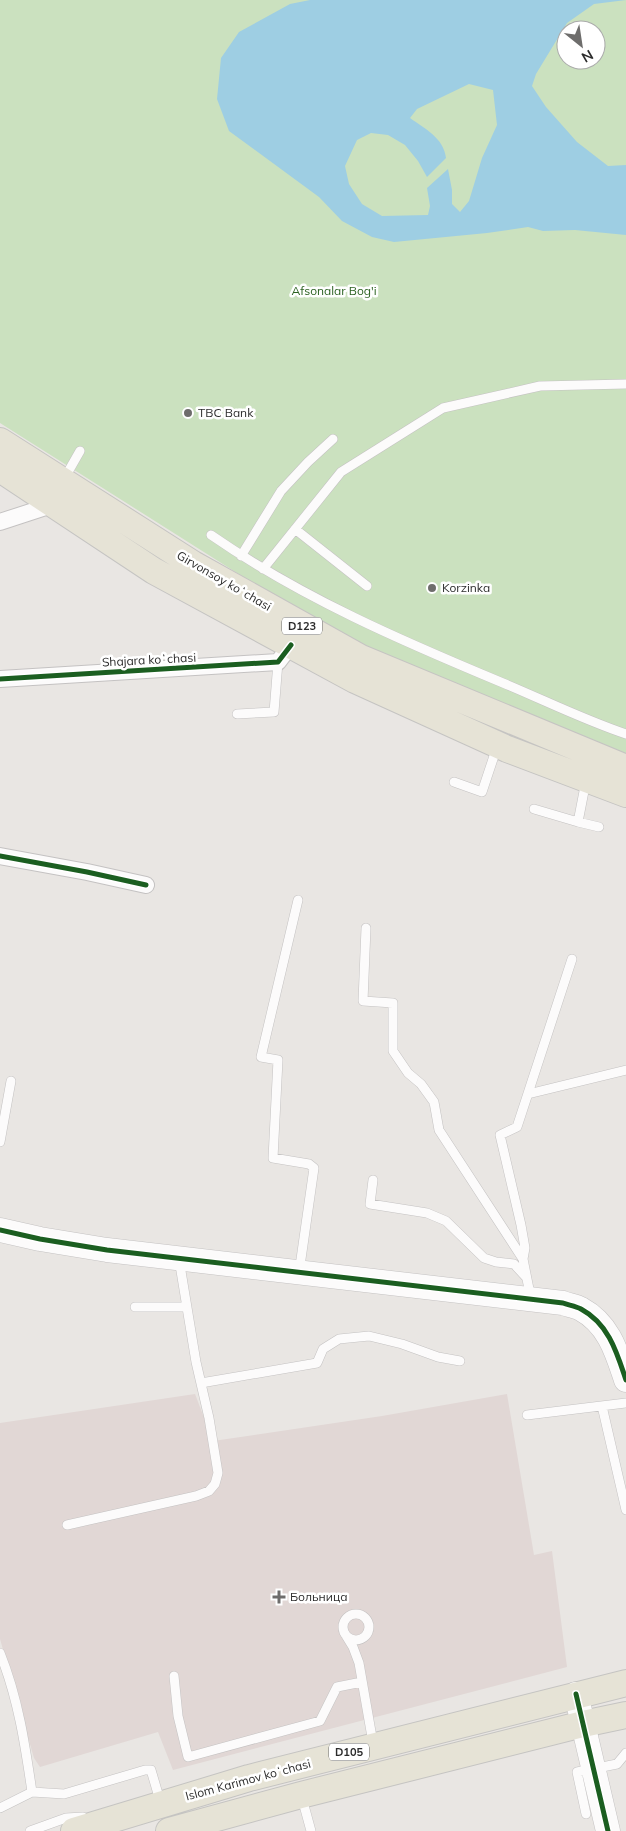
<svg xmlns="http://www.w3.org/2000/svg" width="626" height="1831" viewBox="0 0 626 1831" font-family="Mulish,sans-serif">
<rect width="100%" height="100%" fill="#e9e6e3"/>
<!-- medical -->
<path fill="#e1d7d5" d="M195 1394 213 1441 382 1416 507 1394 534 1555 552 1551 567 1667 173 1770 158 1732 40 1767 34 1758 0 1639V1423Z"/>
<!-- green -->
<path fill="#cbe1bf" fill-rule="evenodd" d="M0 0H626V754L373 659 0 423ZM566 30H596V60H566Z"/>
<!-- water -->
<path fill="#9ecee3" fill-rule="evenodd" d="M310 0H626L594 4 567 23 536 74 532 86 546 107 577 142 608 166 626 165V235L575 230 543 231 528 227 487 233 394 242 372 237 342 221 319 197 229 131 217 99 221 58 239 32 290 4ZM469 84 493 90 497 125 482 158 469 201 460 212 452 204V190L448 169 427 188 430 206 428 215 382 216 362 204 349 184 345 166 357 140 371 133 388 135 405 145 418 161 427 177 446 158C444 138 424 128 410 118L417 109Z"/>
<g fill="none" stroke-linecap="round" stroke-linejoin="round">
<!-- lane casing -->
<g stroke="#c4c2c2" stroke-width="10">
<path id="lane" d="M64 479 80 451
M295 529 367 586
M211 535C302 598 402 641 503 683 544 700 584 720 626 734
M241 556 281 491 308 462 333 439
M263 569 341 472 443 408 540 386 626 384
M237 714 274 712 278 662
M454 782 482 792 497 747
M534 809 578 822 586 781
M578 822 599 827
M298 900 261 1057 278 1060 273 1158 309 1164 314 1168 299 1273
M366 928 363 1001 393 1003V1051L408 1073 421 1084 434 1102 439 1130 523 1259 529 1289 535 1297
M528 1094 626 1070
M0 1142 11 1081
M373 1180 370 1204 427 1213 446 1221 484 1258 496 1262 514 1264 526 1277
M523 1259 525 1248 521 1225 500 1135 517 1127 572 959
M135 1307H187
M201 1383 317 1363 323 1349 339 1339 369 1336 402 1344 438 1357 460 1361
M602 1406 626 1510
M527 1415 626 1403
M67 1525 196 1496 209 1491 215 1484 218 1473 209 1418 196 1362 179 1259
M343 1627a13 13 0 1 1 26 0a13 13 0 1 1-26 0Z
M345 1634 353 1647 359 1663 373 1743
M0 1653C18 1698 25 1744 32 1792
M174 1676 178 1716 188 1757 320 1721 337 1687 362 1682
M302 1798 311 1831
M0 1808 32 1792 64 1794 145 1770H151L161 1804
M586 1814 577 1772 617 1764 626 1753
M30 1831 66 1818 83 1817"/>
</g>
<!-- street casing -->
<g stroke="#c4c2c2" stroke-width="18">
<path id="street" d="M0 522 55 504
M0 679 278 662 291 645
M0 856 87 872 146 885"/>
</g>
<!-- secondary casing -->
<g stroke="#c4c2c2" stroke-width="25">
<path id="secondary" d="M0 1230 40 1239 107 1250 563 1303C568 1305 576 1306 581 1309 609 1324 617 1353 626 1380
M576 1694 608 1831"/>
</g>
<!-- primary casing -->
<g stroke="#c5c4c2" stroke-width="28">
<path id="primary" d="M0 441 193 564 361 658 626 768
M0 469 154 571 355 680 507 749 626 794
M74 1831 249 1778 626 1683
M169 1831 301 1795 583 1724 626 1715"/>
</g>
<!-- lane -->
<use href="#lane" stroke="#fcfbfb" stroke-width="9"/>
<!-- street -->
<use href="#street" stroke="#fcfbfb" stroke-width="16"/>
<!-- secondary -->
<use href="#secondary" stroke="#fcfbfb" stroke-width="24"/>
<!-- primary -->
<use href="#primary" stroke="#e6e3d6" stroke-width="26"/>
<!-- cycleway casing -->
<g stroke="#fff" stroke-width="8">
<path id="cycleway" d="M0 679 278 662 291 645
M0 856 87 872 146 885
M0 1230 40 1239 107 1250 563 1303C568 1305 576 1306 581 1309 609 1324 617 1353 626 1380
M576 1694 608 1831"/>
</g>
<!-- cycleway -->
<use href="#cycleway" stroke="#1b5e20" stroke-width="5"/>
</g>
<!-- markers -->
<g fill="#6e6d6c" stroke="#fff" stroke-width="2">
<circle cx="188" cy="413" r="5"/>
<circle cx="432" cy="588" r="5"/>
<path d="M276.5 1589.5h5v5h5v5h-5v5h-5v-5h-5v-5h5z"/>
</g>
<g text-anchor="middle" stroke-width="5" stroke-linejoin="round" paint-order="stroke">
<!-- shield labels -->
<g fill="#fff" stroke="#6b6b6b" stroke-width="1">
<rect x="282" y="617.5" width="40" height="17" rx="4"/>
<rect x="329" y="1743.5" width="40" height="17" rx="4"/>
</g>
<g font-size="11" font-weight="bold" fill="#2c2c2c">
<text x="302" y="630">D123</text>
<text x="349" y="1756">D105</text>
</g>
<!-- park labels -->
<g font-size="12" fill="#2c6222" stroke="#fff">
<text x="334" y="295">Afsonalar Bog'i</text>
</g>
<!-- poi labels -->
<g font-size="12" fill="#2c2c2c" stroke="#fff" text-anchor="start">
<text x="198" y="417">TBC Bank</text>
<text x="442" y="592">Korzinka</text>
<text x="290" y="1601">Больница</text>
</g>
<!-- street labels -->
<g font-size="12" fill="#2c2c2c" stroke="#fff">
<text transform="translate(224 581) rotate(30)" y="4">Girvonsoy koʻchasi</text>
<text transform="translate(149 660) rotate(-3)" y="4">Shajara koʻchasi</text>
<text transform="translate(248 1780) rotate(-15)" y="4">Islom Karimov koʻchasi</text>
</g>
</g>
<!-- north arrow -->
<g transform="translate(581 45) rotate(150)"><circle r="24" fill="#ffffff" stroke="#ababab"/>
<path d="M0-4L9 19L0 12L-9 19Z" fill="#6e6d6c"/>
<text y="-8" font-size="14" font-weight="bold" text-anchor="middle" fill="#2c2c2c">N</text>
</g>
</svg>
